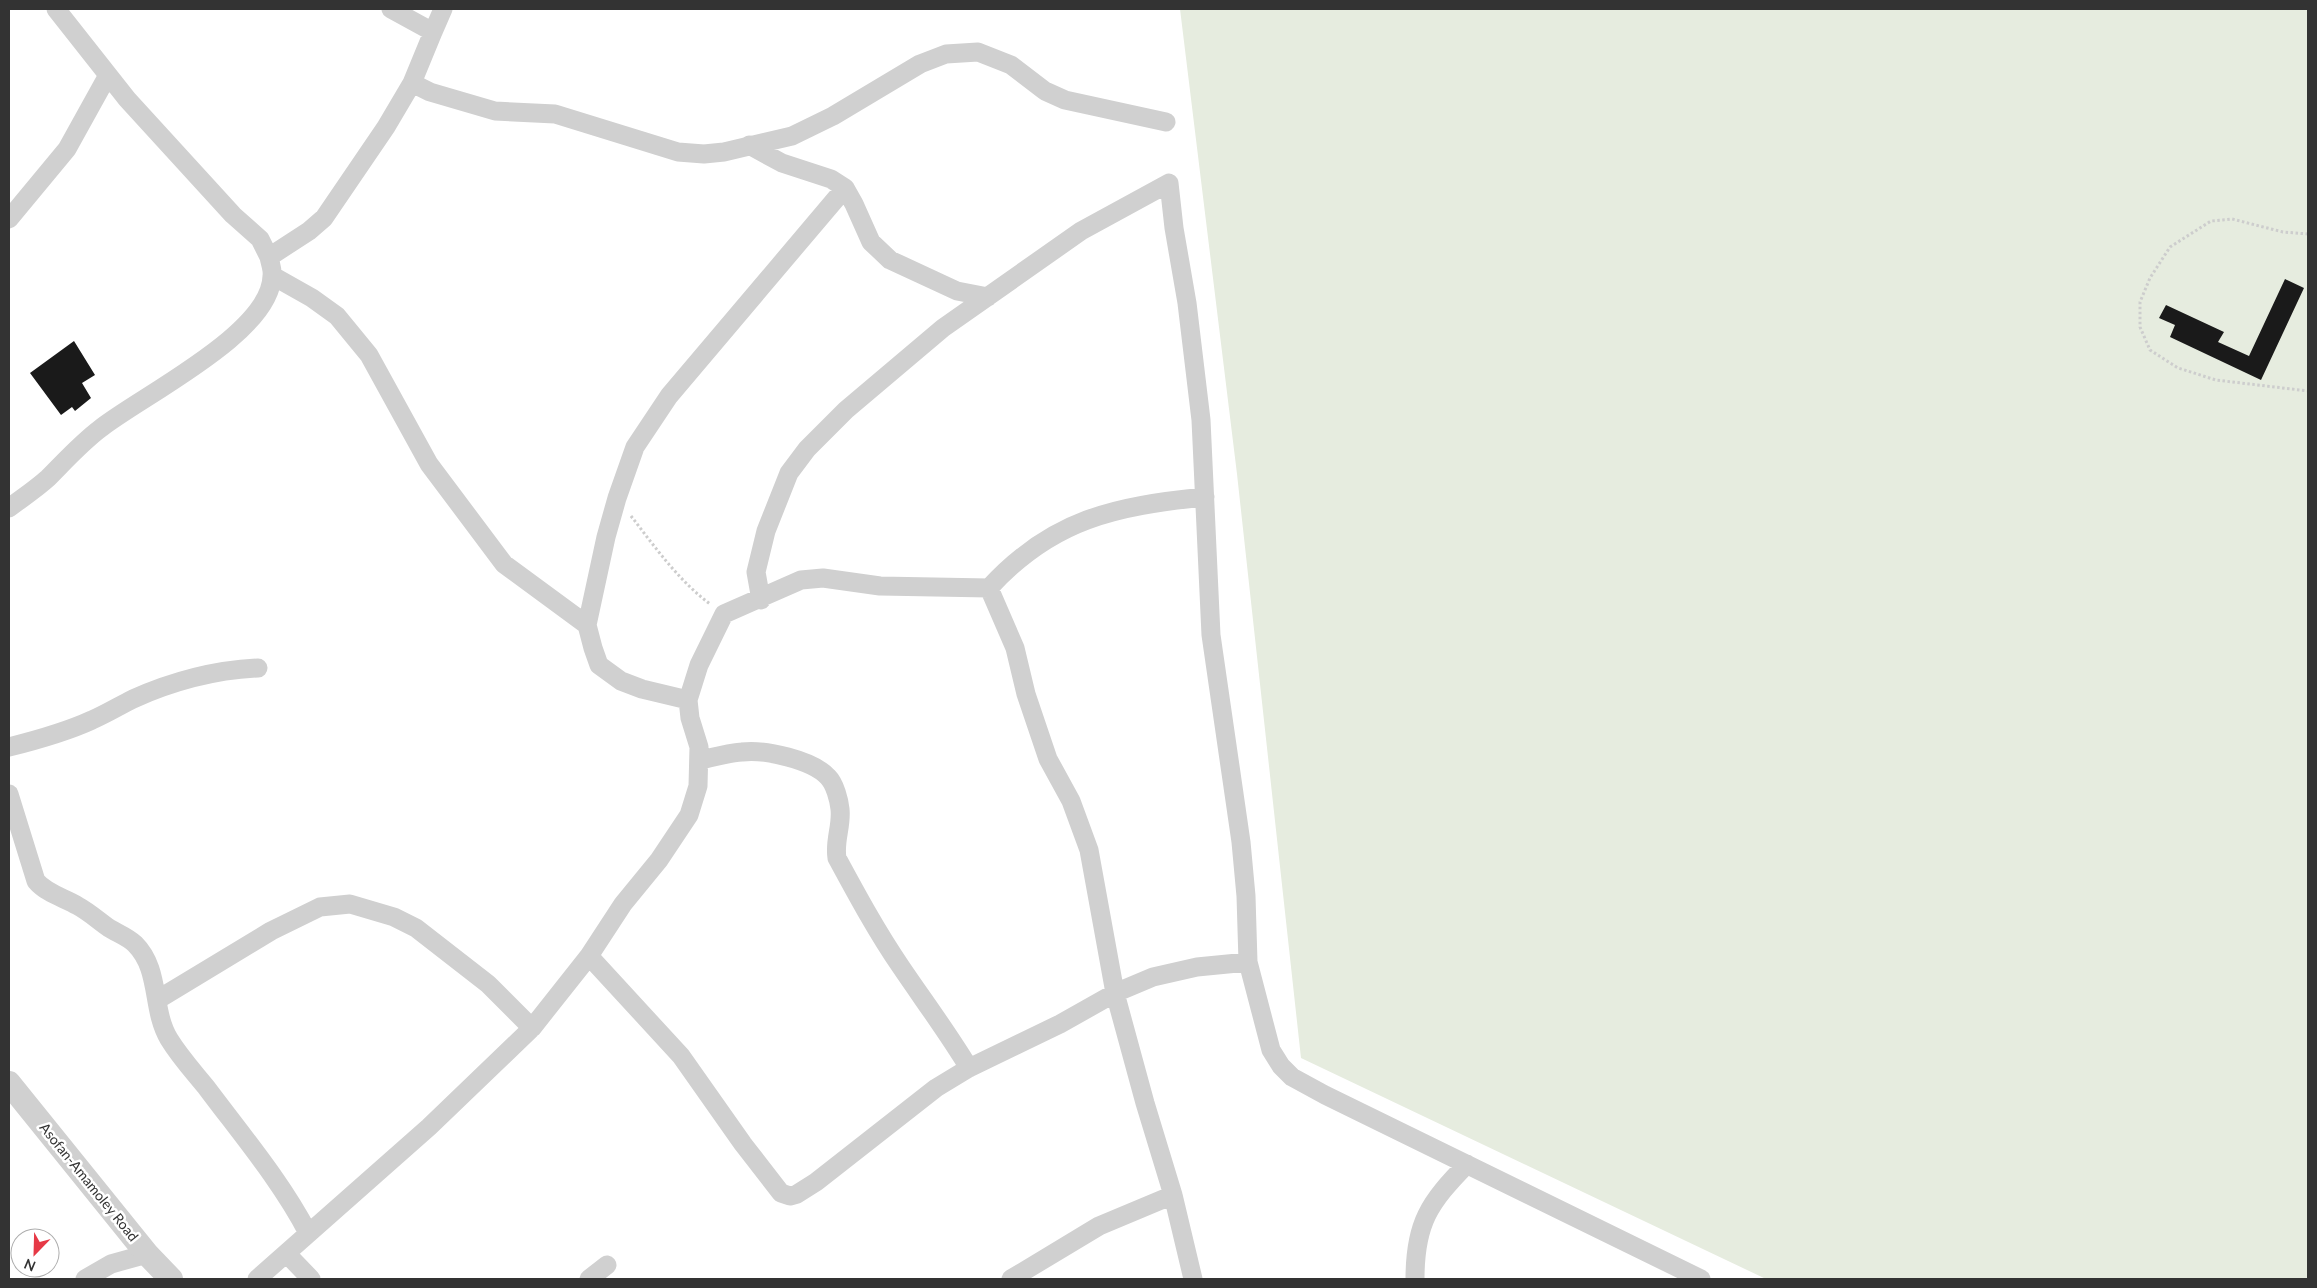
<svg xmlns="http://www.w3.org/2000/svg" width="2317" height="1288" viewBox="0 0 2317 1288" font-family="Lato,sans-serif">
<rect width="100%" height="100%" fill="#fff"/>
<!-- green -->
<path fill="#e6ecdf" d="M1180 9H2308V1279H1766L1301 1058 1237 474Z"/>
<!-- building -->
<path fill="#1a1a1a" d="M2285 279 2304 288 2261 380 2170 337 2175 325 2159 318 2166 305 2224 332 2218 342 2249 356Z
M74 341 95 375 82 383 91 398 75 411 72 407 61 415 30 373Z"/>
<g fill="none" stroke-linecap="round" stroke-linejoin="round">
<!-- path -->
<path stroke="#cdcdcd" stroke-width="3" stroke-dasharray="2.5 2.5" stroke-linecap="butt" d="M2308 234 2283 232 2232 219 2211 221 2170 247 2150 278 2140 302V327L2150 350 2178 368 2216 380 2308 391
M631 516C655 547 678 580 710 604"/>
<!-- minor -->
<path stroke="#d0d0d0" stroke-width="19" d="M56 9 127 99 233 215 260 239 269 257
M391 9 433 32 412 83 430 92 495 111 555 114 678 152 704 154 724 152 792 136 833 116 920 64 946 54 978 52 1011 65 1045 91 1065 100 1166 122
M433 32 443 9
M749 145 782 163 831 179 845 188
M9 219 67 149 108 75
M273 276 312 298 337 316 369 355 429 464 504 564 587 625
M9 508C22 498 36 489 48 478 65 461 81 443 101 428 143 395 271 333 272 276 273 270 270 263 269 257L309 231 324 218 386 127 412 83
M989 588 1015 648 1026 694 1048 759 1071 801 1089 850 1115 993 1145 1103 1173 1195 1193 1279
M761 600 756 572 766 531 789 473 807 449 846 410 943 328 1081 231 1169 183 1174 228 1187 303 1201 420 1211 635 1241 842 1246 896 1248 962 1271 1050 1281 1066 1292 1077 1325 1095 1701 1279
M688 700 642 689 621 681 599 665 593 648 587 625 606 537 617 498 635 447 669 396 845 188 854 204 871 242 890 260 957 291 988 297
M9 747C37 740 66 732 92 720 106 714 119 706 133 699 171 682 216 670 258 668
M701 760C714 757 728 753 742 752 764 749 813 760 828 777 835 784 839 800 840 809 842 826 834 841 837 858 857 895 877 932 901 967 924 1001 948 1033 969 1068
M9 794 36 881C47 894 65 898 78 906 89 912 99 921 109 928 117 933 128 937 135 944 161 970 151 1009 169 1039 180 1057 193 1071 206 1087 241 1134 281 1181 308 1233
M589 956 681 1056 743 1144 781 1193 790 1196 797 1194 816 1182 936 1088 969 1068 1060 1024 1115 993 1153 977 1197 967 1248 962
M157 1000 271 931 320 907 350 904 394 917 416 928 488 984 532 1028
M287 1254 311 1279
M85 1279 111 1264 147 1254
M257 1279 429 1127 532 1028 589 956 623 904 659 860 689 815 698 786 699 747 690 718 688 700 699 665 724 614 801 580 823 578 880 586 989 588C1052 519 1115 506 1205 497
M589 1279 607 1265
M1011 1279 1099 1226 1173 1195
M1415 1279C1415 1223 1429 1203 1467 1164"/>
<!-- tertiary -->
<path stroke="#d0d0d0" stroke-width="24" d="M9 1083 147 1254 171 1279"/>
</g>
<g text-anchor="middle" stroke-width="5" stroke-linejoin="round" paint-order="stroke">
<!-- street labels -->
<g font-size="14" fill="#333" stroke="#fff">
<text transform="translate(89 1182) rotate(51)" y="5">Asofan-Amamoley Road</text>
</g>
</g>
<!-- border -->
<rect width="2317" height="1288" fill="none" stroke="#333333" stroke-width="20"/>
<!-- north arrow -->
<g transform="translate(35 1253) rotate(203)"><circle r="24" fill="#ffffff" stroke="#adadad"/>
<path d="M0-4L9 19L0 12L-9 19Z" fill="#e63946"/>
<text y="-8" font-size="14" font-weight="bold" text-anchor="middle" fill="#333333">N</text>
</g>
</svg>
